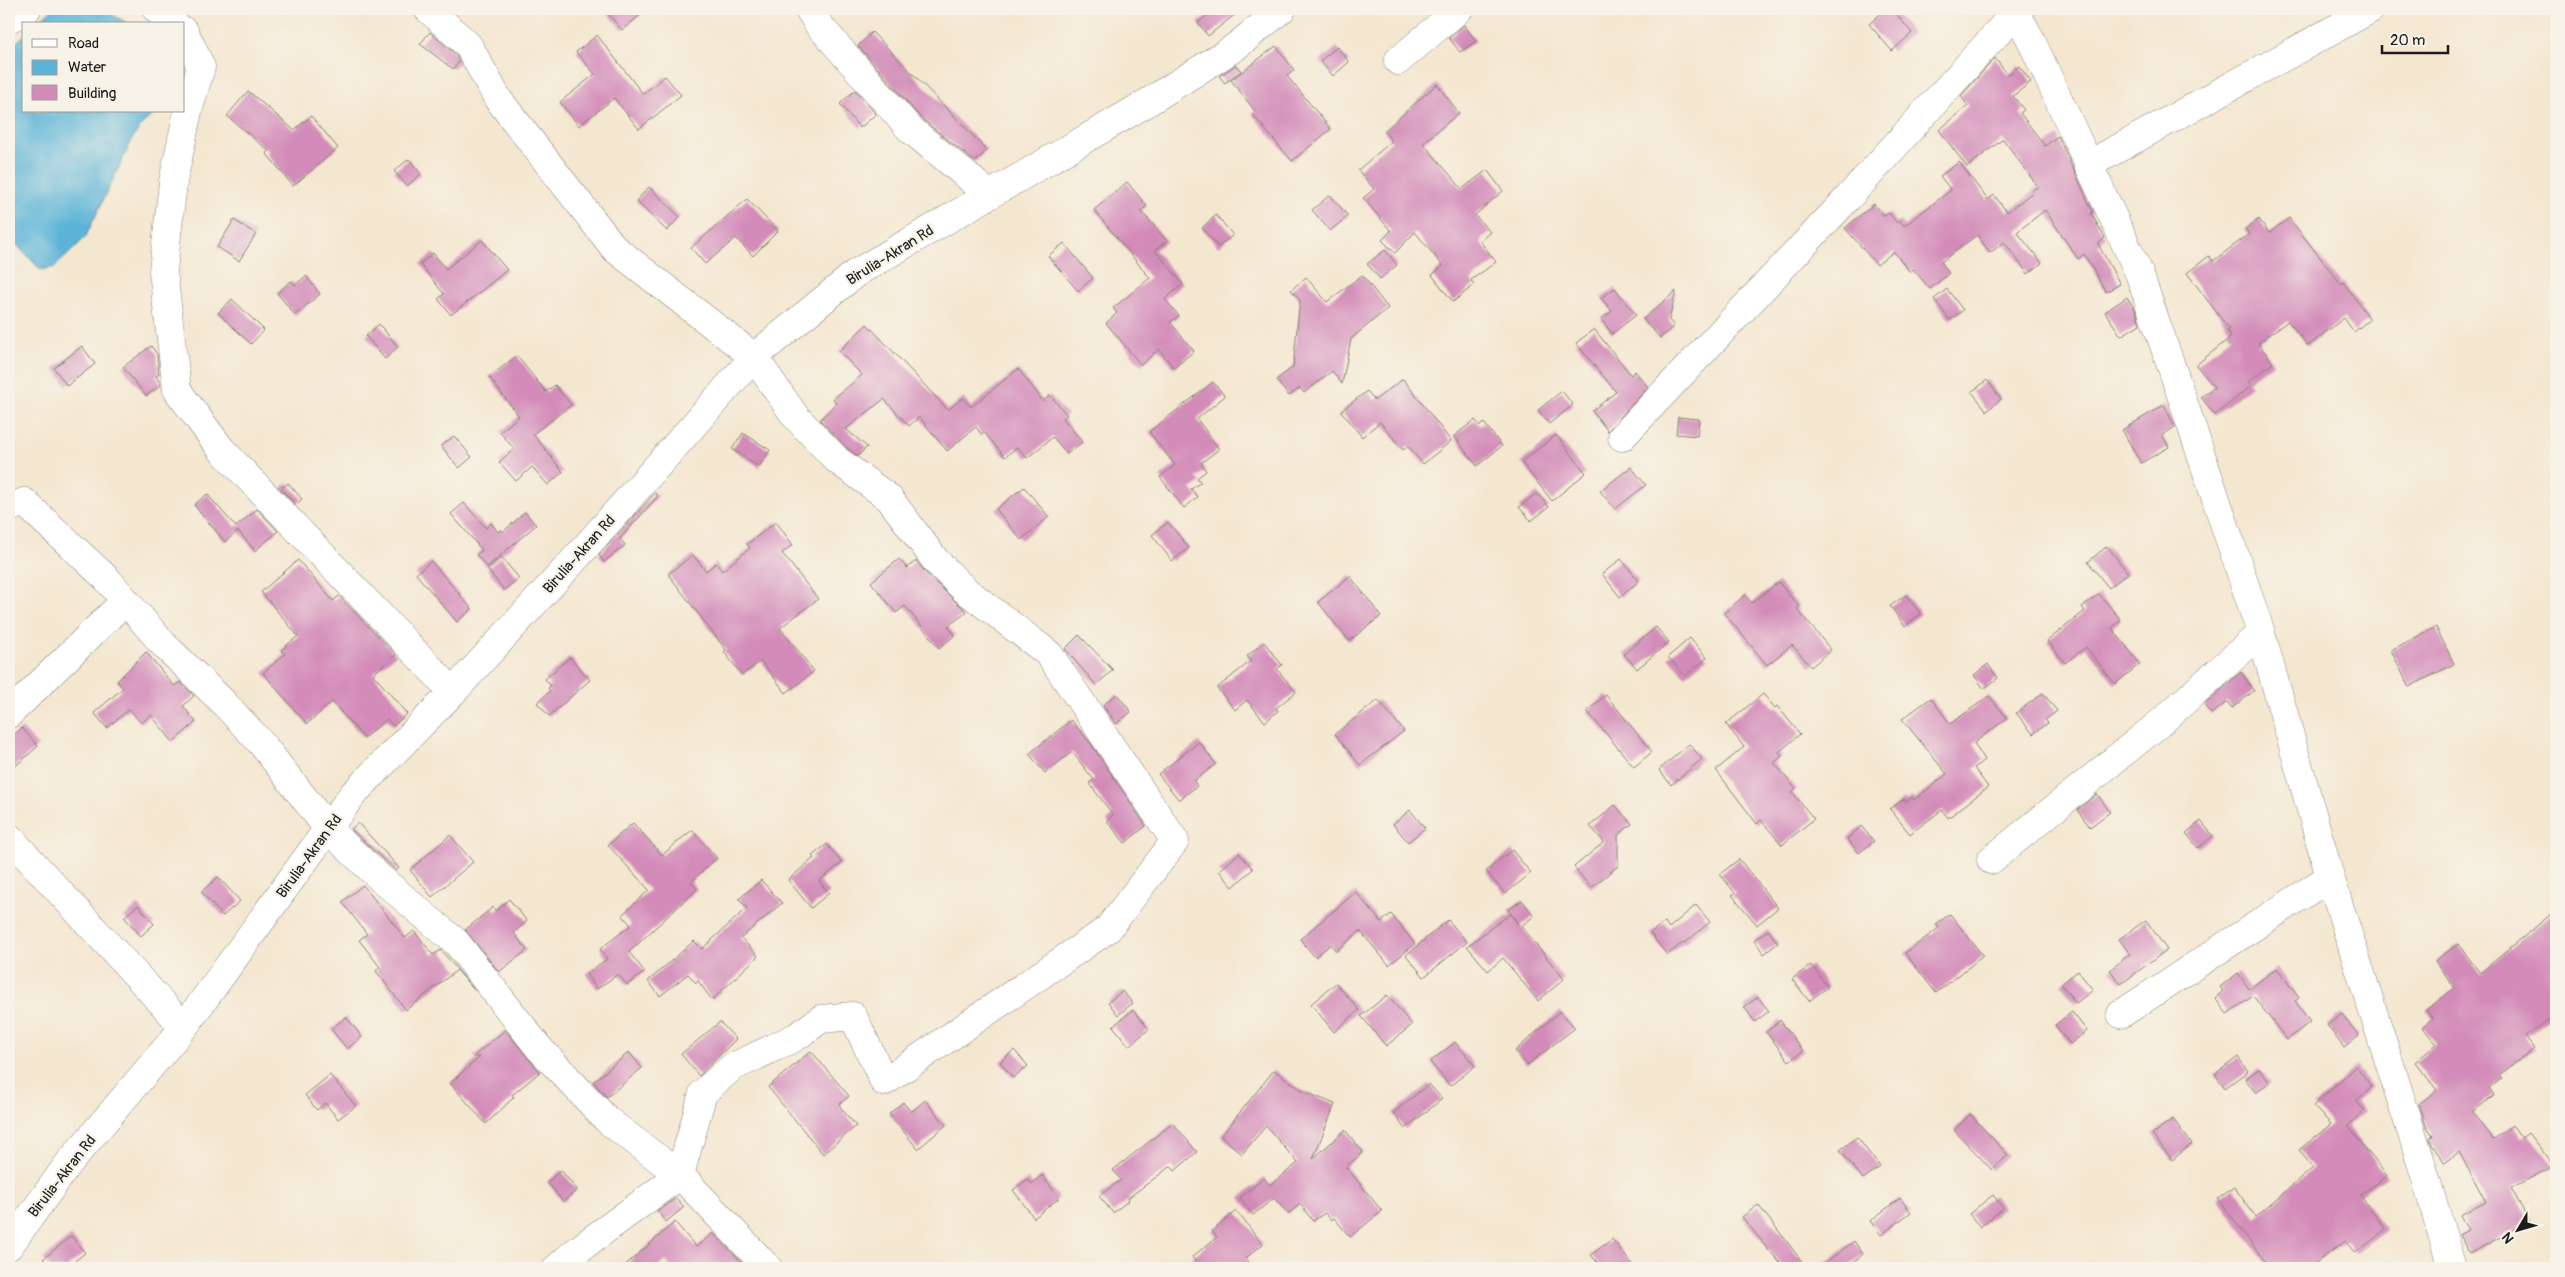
<svg xmlns="http://www.w3.org/2000/svg" width="2565" height="1277" viewBox="0 0 2565 1277" font-family="Pangolin,sans-serif">
<rect width="100%" height="100%" fill="#f7f3e8"/>
<filter id="ink" filterUnits="userSpaceOnUse"><feTurbulence type="fractalNoise" baseFrequency=".02" numOctaves="2"/><feDisplacementMap in="SourceGraphic" scale="10" xChannelSelector="R" yChannelSelector="G"/><feConvolveMatrix kernelMatrix="1 2 1 2 8 2 1 2 1" color-interpolation-filters="sRGB"/></filter>
<filter id="wash" filterUnits="userSpaceOnUse"><feTurbulence type="fractalNoise" baseFrequency=".0096" numOctaves="4" result="noise"/><feDisplacementMap in="SourceGraphic" scale="20" xChannelSelector="R" yChannelSelector="G"/><feGaussianBlur stdDeviation="1.12" result="paint"/><feColorMatrix in="noise" values="0 0 0 0 0 0 0 0 0 0 0 0 0 0 0 0 0 1.4 0 .05"/><feComposite in="paint" operator="in"/></filter>
<g filter="url(#wash)">
<rect width="100%" height="100%" fill="#f4e7d0"/>
<!-- water -->
<path fill="#5bb4d8" stroke="#3c687a" d="M52 9H102L129 24H36Z
M24 35V111H158L144 122 134 136 85 238 55 267 41 270 9 237V49Z"/>
<g id="blocks">
<!-- building -->
<path fill="#d38cb9" d="M604 9H648L622 30Z
M1215 9H1242L1208 36 1198 23Z
M1886 9H1892L1912 33 1892 51 1869 24Z
M1464 25 1476 41 1460 52 1449 38Z
M430 32 456 55 459 62 453 69 420 44Z
M872 32 987 150 975 162 921 118 858 46Z
M597 35 643 94 665 76 681 95 639 129 614 98 579 126 560 102 595 74 576 52Z
M1276 46 1294 70 1287 76 1331 129 1292 161 1252 114 1255 111 1231 80Z
M1337 47 1349 62 1333 76 1320 61Z
M1995 58 2008 75 2019 66 2031 82 2013 96 2024 110 2020 113 2045 146 2058 136 2093 212 2091 213 2105 238 2098 244 2120 284 2106 292 2084 254 2078 259 2045 210 2017 232 2042 263 2028 274 2004 242 1990 253 1977 235 1941 262 1949 273 1930 289 1913 269 1910 272 1895 253H1892L1877 265 1845 228 1874 204 1884 216 1889 213 1897 223 1900 221 1904 226 1951 190 1940 176 1959 162 1988 200 1994 195 2007 212 2033 192 2032 190 2038 187 2003 139 1967 167 1939 130 1968 106 1961 96Z
M1236 65 1241 71 1225 83 1219 76Z
M1437 84 1459 113 1423 143 1462 189 1487 170 1503 191 1475 215 1490 232 1480 241 1496 262 1471 280 1474 285 1453 302 1432 275 1443 266 1415 232 1395 253 1382 240 1391 231 1363 198 1374 189 1358 170 1392 141 1384 131Z
M855 90 876 114 860 128 840 104Z
M248 91 294 130 311 116 338 148 293 186 266 153 269 151 227 116Z
M409 159 421 174 407 186 394 171Z
M1127 182 1147 206 1141 211 1167 241 1155 250 1183 284 1165 299 1179 316 1170 322 1194 351 1174 368 1159 349 1141 365 1106 323 1117 313 1113 308 1150 278 1094 210Z
M649 187 680 217 667 231 636 201Z
M1330 195 1348 216 1330 231 1312 210Z
M747 199 778 231 753 256 736 238 705 264 691 248Z
M1216 215 1233 235 1218 247 1202 228Z
M2289 218 2341 284 2343 282 2370 319 2354 332 2344 318 2308 346 2288 321 2258 343 2273 363 2248 382 2251 386 2215 415 2201 397 2214 387 2196 365 2231 337 2227 330 2229 329 2187 273 2209 256 2213 261 2249 234 2245 229 2259 219 2269 233Z
M234 220 256 234 239 261 217 247Z
M482 240 507 270 451 315 438 299 444 294 420 264 433 253 446 269Z
M1064 243 1093 278 1078 291 1048 256Z
M1385 250 1397 265 1380 279 1367 264Z
M1362 275 1388 308 1351 339 1342 384 1332 371 1304 393 1300 388 1289 396 1276 380 1293 367 1300 300 1291 290 1306 277 1327 302Z
M306 276 320 294 295 315 277 293 291 281 295 285Z
M1615 288 1636 315 1612 334 1601 319 1612 311 1601 298Z
M1947 289 1963 310 1950 320 1934 299Z
M1676 291 1669 320 1674 326 1660 338 1643 319Z
M2127 297 2136 311 2140 324 2121 336 2105 312Z
M232 299 264 330 251 344 218 313Z
M379 324 398 347 385 359 366 336Z
M867 324 948 410 963 398 971 407 1018 369 1043 401 1050 395 1067 415 1063 418 1082 442 1067 454 1053 437 1027 458 1017 447 1005 457 984 432 982 435 976 427 947 451 919 417 909 426 884 399 846 429 867 447 858 456 847 448 820 420 836 403 833 399 862 375 839 351Z
M1594 329 1631 375 1635 371 1648 387 1608 431 1592 411 1616 392 1576 343Z
M82 346 95 364 67 386 54 368Z
M151 346 157 354 159 374 156 376 161 385 146 396 123 367Z
M517 356 546 392 555 385 571 405 533 434 563 472 548 485 532 467 516 481 499 462 514 449 500 432 519 416 489 377Z
M1403 379 1451 441 1423 464 1408 446 1403 450 1380 422 1362 437 1341 411 1367 391 1375 400Z
M1987 380 2001 399 1987 411 1972 392Z
M1213 382 1225 396 1197 419 1219 449 1201 463 1206 471 1197 478 1201 482 1191 489 1198 497 1184 508 1160 477 1175 465 1149 432Z
M1562 391 1573 405 1549 424 1538 410Z
M2164 405 2175 427 2162 435 2169 447 2141 463 2122 430Z
M1678 417 1699 419 1697 436 1676 434Z
M1475 420 1480 426 1484 423 1502 446 1477 466 1454 436Z
M743 433 770 450 759 467 732 449Z
M1556 435 1586 473 1552 501 1521 462Z
M454 436 472 457 459 468 441 446Z
M1631 467 1646 485 1615 509 1600 491Z
M288 483 302 499 296 505 281 489Z
M1024 487 1049 517 1021 540 996 509Z
M655 493 658 496 620 539 625 545 604 562 599 555Z
M1537 493 1549 507 1531 521 1519 507Z
M207 494 236 527 257 509 278 531 255 551 238 531 225 542 194 505Z
M464 503 486 528 491 523 498 532 501 529 503 532 525 512 536 525 487 567 476 555 482 550 451 514Z
M776 522 793 545 782 553 818 599 780 628 814 671 786 693 761 661 742 675 724 652 726 650 668 574 693 555 706 571 716 563 722 571 750 548 747 544Z
M1168 522 1189 548 1172 561 1152 535Z
M2107 546 2128 573 2109 588 2088 562Z
M501 557 519 578 504 590 487 569Z
M899 559 907 568 916 561 925 572 967 612 948 626 955 635 939 648 905 606 896 613 871 582Z
M1621 559 1639 581 1620 597 1602 574Z
M298 560 333 601 339 596 396 655 373 674 407 714 393 726 387 719 364 738 332 702 307 724 263 673 285 654 281 650 298 636 261 592Z
M431 561 472 609 457 622 416 574Z
M1350 576 1381 616 1349 641 1318 602Z
M1778 582 1799 606 1797 609 1831 650 1811 667 1792 645 1767 665 1724 613 1745 595 1752 603Z
M2099 594 2121 620 2112 628 2140 664 2115 684 2086 647 2065 663 2047 641 2085 611 2082 607Z
M1906 595 1921 614 1905 626 1890 606Z
M1656 627 1669 642 1637 669 1624 654Z
M2436 627 2454 664 2409 687 2391 650Z
M1079 635 1113 670 1096 685 1065 649Z
M1690 638 1707 658 1685 676 1668 657Z
M1264 642 1282 665 1277 669 1296 692 1276 708 1278 711 1265 722 1247 700 1235 710 1217 688 1251 661 1247 656Z
M146 652 174 686 180 682 194 696 183 706 196 722 173 742 151 715 141 723 129 709 107 728 94 713 123 688 117 681Z
M570 657 590 680 549 716 537 703 550 691 548 688 551 686 545 679Z
M1988 664 1998 678 1984 689 1974 675Z
M2241 672 2254 691 2232 708 2227 702 2211 714 2204 705Z
M2043 693 2057 711 2045 720 2048 723 2033 734 2016 713Z
M1117 694 1131 712 1116 724 1103 705Z
M1763 694 1775 708 1777 706 1800 734 1779 752 1782 756 1774 763 1796 789 1792 792 1814 819 1782 845 1761 820 1757 824 1716 770 1744 747 1726 724Z
M1606 695 1652 752 1634 767 1587 711Z
M1989 696 2007 718 1974 743 1984 760 1974 768 1988 787 1948 818 1942 810 1910 834 1890 809 1904 799 1906 802 1912 797 1914 800 1947 774 1902 719 1931 698 1950 724Z
M1378 700 1404 731 1360 765 1335 734Z
M1071 720 1091 744 1146 826 1125 843 1107 821 1113 815 1089 783 1094 780 1072 752 1045 773 1029 754Z
M22 728 38 746 9 772V739Z
M1199 742 1216 764 1194 781 1197 786 1179 800 1158 774Z
M1689 744 1702 759 1671 785 1659 770Z
M2097 794 2110 812 2090 827 2077 810Z
M1615 805 1632 824 1618 835V866L1591 888 1574 867 1604 842 1590 826Z
M1410 810 1425 828 1408 842 1393 824Z
M2201 821 2213 836 2198 848 2186 833Z
M358 823 399 868 396 871 351 829Z
M633 823 662 855 692 830 717 858 691 882 697 889 629 952 645 972 627 985 618 974 597 989 586 974 607 959 600 949 631 925 622 915 649 890 608 845Z
M1861 826 1874 841 1859 853 1847 839Z
M450 835 473 862 432 897 410 870Z
M827 844 842 863 819 881 829 893 811 908 788 880 814 858 812 856Z
M1512 850 1531 873 1505 894 1486 871Z
M1239 853 1253 869 1233 887 1219 871Z
M1739 859 1778 908 1757 925 1732 895 1735 893 1720 874Z
M218 877 240 901 223 916 201 892Z
M761 880 782 903 741 938 758 956 712 1000 698 981 696 983 688 974 660 996 648 981 694 941 702 949 747 908 739 899Z
M363 885 405 938 414 931 433 955 441 950 475 991 457 970 406 1010 376 971 380 967 359 940 367 934 342 902Z
M1356 892 1381 922 1391 914 1415 944 1389 965 1360 931 1336 951 1331 944 1315 957 1300 939Z
M509 899 527 921 514 933 527 950 499 972 465 930 493 907 496 911Z
M1522 900 1534 916 1521 926 1564 979 1538 1001 1503 958 1488 971 1467 946 1510 914 1518 924 1508 910Z
M138 905 154 924 141 936 124 917Z
M1696 905 1710 922 1685 943 1684 942 1667 955 1650 933 1665 922 1669 928Z
M2556 910V1014L2525 1037 2534 1049 2499 1075 2502 1078 2489 1089 2494 1096 2472 1112 2493 1140 2512 1125 2522 1138 2528 1133 2554 1166 2511 1188 2529 1221 2470 1254 2459 1235 2468 1230 2460 1215 2486 1202 2459 1152 2445 1163 2432 1145 2430 1138 2433 1135 2426 1126 2419 1104 2437 1090 2415 1062 2437 1044 2422 1027 2433 1018 2426 1010 2455 988 2435 961 2458 944 2480 973Z
M1950 914 1983 956 1936 993 1905 953 1939 928 1936 924Z
M1448 920 1467 942 1424 977 1406 955Z
M2146 920 2167 950 2121 984 2110 970 2130 954 2119 939Z
M1768 930 1778 943 1764 954 1754 940Z
M1811 965 1828 987 1809 1001 1792 979Z
M2277 968 2299 998 2295 1001 2310 1022 2287 1040 2253 996 2227 1014 2215 998 2223 991 2220 987 2238 973 2249 989Z
M2078 971 2093 990 2076 1003 2061 984Z
M1336 983 1359 1010 1334 1032 1311 1004Z
M1122 991 1133 1003 1118 1015 1108 1002Z
M1387 995 1412 1025 1386 1046 1361 1016Z
M1758 997 1769 1011 1755 1022 1744 1007Z
M1133 1010 1149 1029 1129 1046 1113 1026Z
M1560 1011 1575 1028 1527 1065 1515 1051Z
M2072 1012 2087 1031 2070 1044 2055 1025Z
M2342 1014 2359 1036 2344 1048 2327 1025Z
M346 1017 362 1037 347 1049 331 1029Z
M1780 1020 1803 1051 1789 1061 1766 1032Z
M720 1022 736 1039 699 1076 681 1054Z
M505 1030 540 1072 512 1095 514 1097 486 1124 450 1083 480 1057H473Z
M1455 1042 1475 1066 1450 1086 1430 1062Z
M1014 1050 1028 1066 1013 1078 1000 1062Z
M811 1051 849 1096 840 1104V1107L856 1126 823 1154 768 1087Z
M629 1052 642 1068 607 1097 593 1082Z
M2238 1057 2248 1071 2225 1088 2215 1074Z
M2356 1066 2372 1087 2356 1101 2364 1110 2348 1126 2387 1176 2360 1195 2386 1230 2355 1253 2345 1241 2309 1268H2270L2218 1199 2234 1187 2256 1217 2313 1168 2299 1150 2331 1124 2313 1106Z
M2259 1069 2270 1083 2256 1093 2245 1079Z
M1274 1070 1305 1092 1335 1104 1313 1159 1345 1130 1363 1152 1346 1167 1382 1211 1350 1237 1334 1218 1331 1220 1325 1213 1313 1221 1300 1204 1288 1214 1274 1198 1253 1215 1240 1198 1264 1178 1270 1185 1298 1163 1266 1126 1242 1154 1221 1136Z
M330 1075 356 1106 338 1119 325 1103 317 1110 305 1095Z
M1429 1084 1442 1099 1405 1129 1393 1113Z
M925 1100 946 1125 918 1149 889 1114 903 1102 911 1112Z
M1970 1114 2008 1155 1992 1170 1954 1130Z
M2173 1119 2192 1144 2172 1160 2152 1134Z
M1173 1123 1197 1152 1175 1171 1171 1166 1128 1198 1129 1200 1113 1213 1099 1196 1121 1180 1113 1170Z
M1857 1137 1880 1167 1863 1179 1840 1150Z
M561 1170 577 1190 563 1202 547 1182Z
M1042 1175 1059 1198 1034 1218 1013 1190 1028 1179 1032 1184Z
M1993 1195 2003 1208 1980 1227 1969 1214Z
M676 1198 684 1207 666 1222 657 1211Z
M1900 1198 1911 1212 1881 1235 1870 1221Z
M1758 1205 1781 1234 1807 1268H1784L1742 1217Z
M1236 1211 1263 1244 1246 1258 1253 1268H1202L1192 1257 1217 1237 1212 1231Z
M675 1222 696 1247 713 1233 747 1268H671L666 1261 657 1268H622Z
M71 1236 85 1253 66 1268H51L43 1259Z
M1612 1239 1635 1268H1602L1591 1255Z
M1854 1241 1863 1254 1846 1268H1818Z"/>
</g>
</g>
<g filter="url(#ink)">
<use href="#blocks" fill-opacity="0" stroke="#888276" stroke-width="1"/>
<g fill="none" stroke-linecap="round" stroke-linejoin="round">
<!-- minor casing -->
<g stroke="#888276" stroke-width="29">
<path id="minor" d="M156 9 175 24
M428 9 468 45 498 99 615 249 754 357 795 416 837 460 889 498 936 561 964 589 1049 654 1175 841 1108 929 884 1082 853 1016 821 1019 796 1037 731 1068 703 1093 680 1175 575 1252 557 1268
M809 9 818 24 910 129 990 195
M2014 9 2030 38 2139 273 2177 383 2261 633 2330 877 2421 1162 2452 1268
M9 19 27 9
M184 31 201 67 188 111 173 182 163 271 177 390 221 449 453 692
M1398 61 1459 9
M2088 165 2371 9
M1622 437 1847 199 2016 12
M9 508 24 502 106 578 164 645 223 702 262 744 329 830 380 878 457 943 539 1048 607 1120 680 1175 768 1268
M9 714 125 601
M9 837 184 1027
M1991 860 2160 723 2261 633
M2121 1014 2330 877
M9 1246 69 1163 184 1027 353 794 453 692 574 560 754 357 856 273 1145 104 1234 48 1282 9"/>
</g>
<!-- minor -->
<use href="#minor" stroke="#fff" stroke-width="28"/>
</g>
</g>
<g text-anchor="middle" stroke-width="4.5" stroke-linejoin="round" paint-order="stroke">
<!-- street labels -->
<g font-size="15" fill="#1c1c1c" stroke="#f7f3e8">
<text transform="translate(890 255) rotate(-32)" y="5">Birulia-Akran Rd</text>
<text transform="translate(579 554) rotate(-48)" y="5">Birulia-Akran Rd</text>
<text transform="translate(309 856) rotate(-54)" y="5">Birulia-Akran Rd</text>
<text transform="translate(62 1176) rotate(-52)" y="5">Birulia-Akran Rd</text>
</g>
</g>
<!-- margin -->
<rect width="2565" height="1277" fill="none" stroke="#f7f3e8" stroke-width="30"/>
<!-- legend -->
<rect x="22" y="22" width="162" height="90" fill="#f7f3e8" stroke="#9f9d96"/>
<rect x="32" y="39" width="25" height="8" fill="#ffffff" stroke="#9f9d96"/>
<text x="68" y="48" font-size="15" fill="#1c1c1c">Road</text>
<rect x="32" y="60" width="25" height="15" fill="#5bb4d8" stroke="#9f9d96"/>
<text x="68" y="72" font-size="15" fill="#1c1c1c">Water</text>
<rect x="32" y="85" width="25" height="15" fill="#d38cb9" stroke="#9f9d96"/>
<text x="68" y="98" font-size="15" fill="#1c1c1c">Building</text>
<!-- north arrow -->
<g transform="translate(2518 1230) rotate(232)" stroke="#f7f3e8" stroke-width="4" paint-order="stroke">
<path d="M0-4L9 19L0 12L-9 19Z" fill="#1c1c1c"/>
<text y="-8" font-size="14" font-weight="bold" text-anchor="middle" fill="#1c1c1c">N</text>
</g>
<!-- scale -->
<path d="M2382 45v8h66v-8" fill="none" stroke="#1c1c1c" stroke-width="2.5"/>
<text x="2390" y="45" font-size="15" fill="#1c1c1c" stroke="#f7f3e8" stroke-width="4" paint-order="stroke">20 m</text>
</svg>
